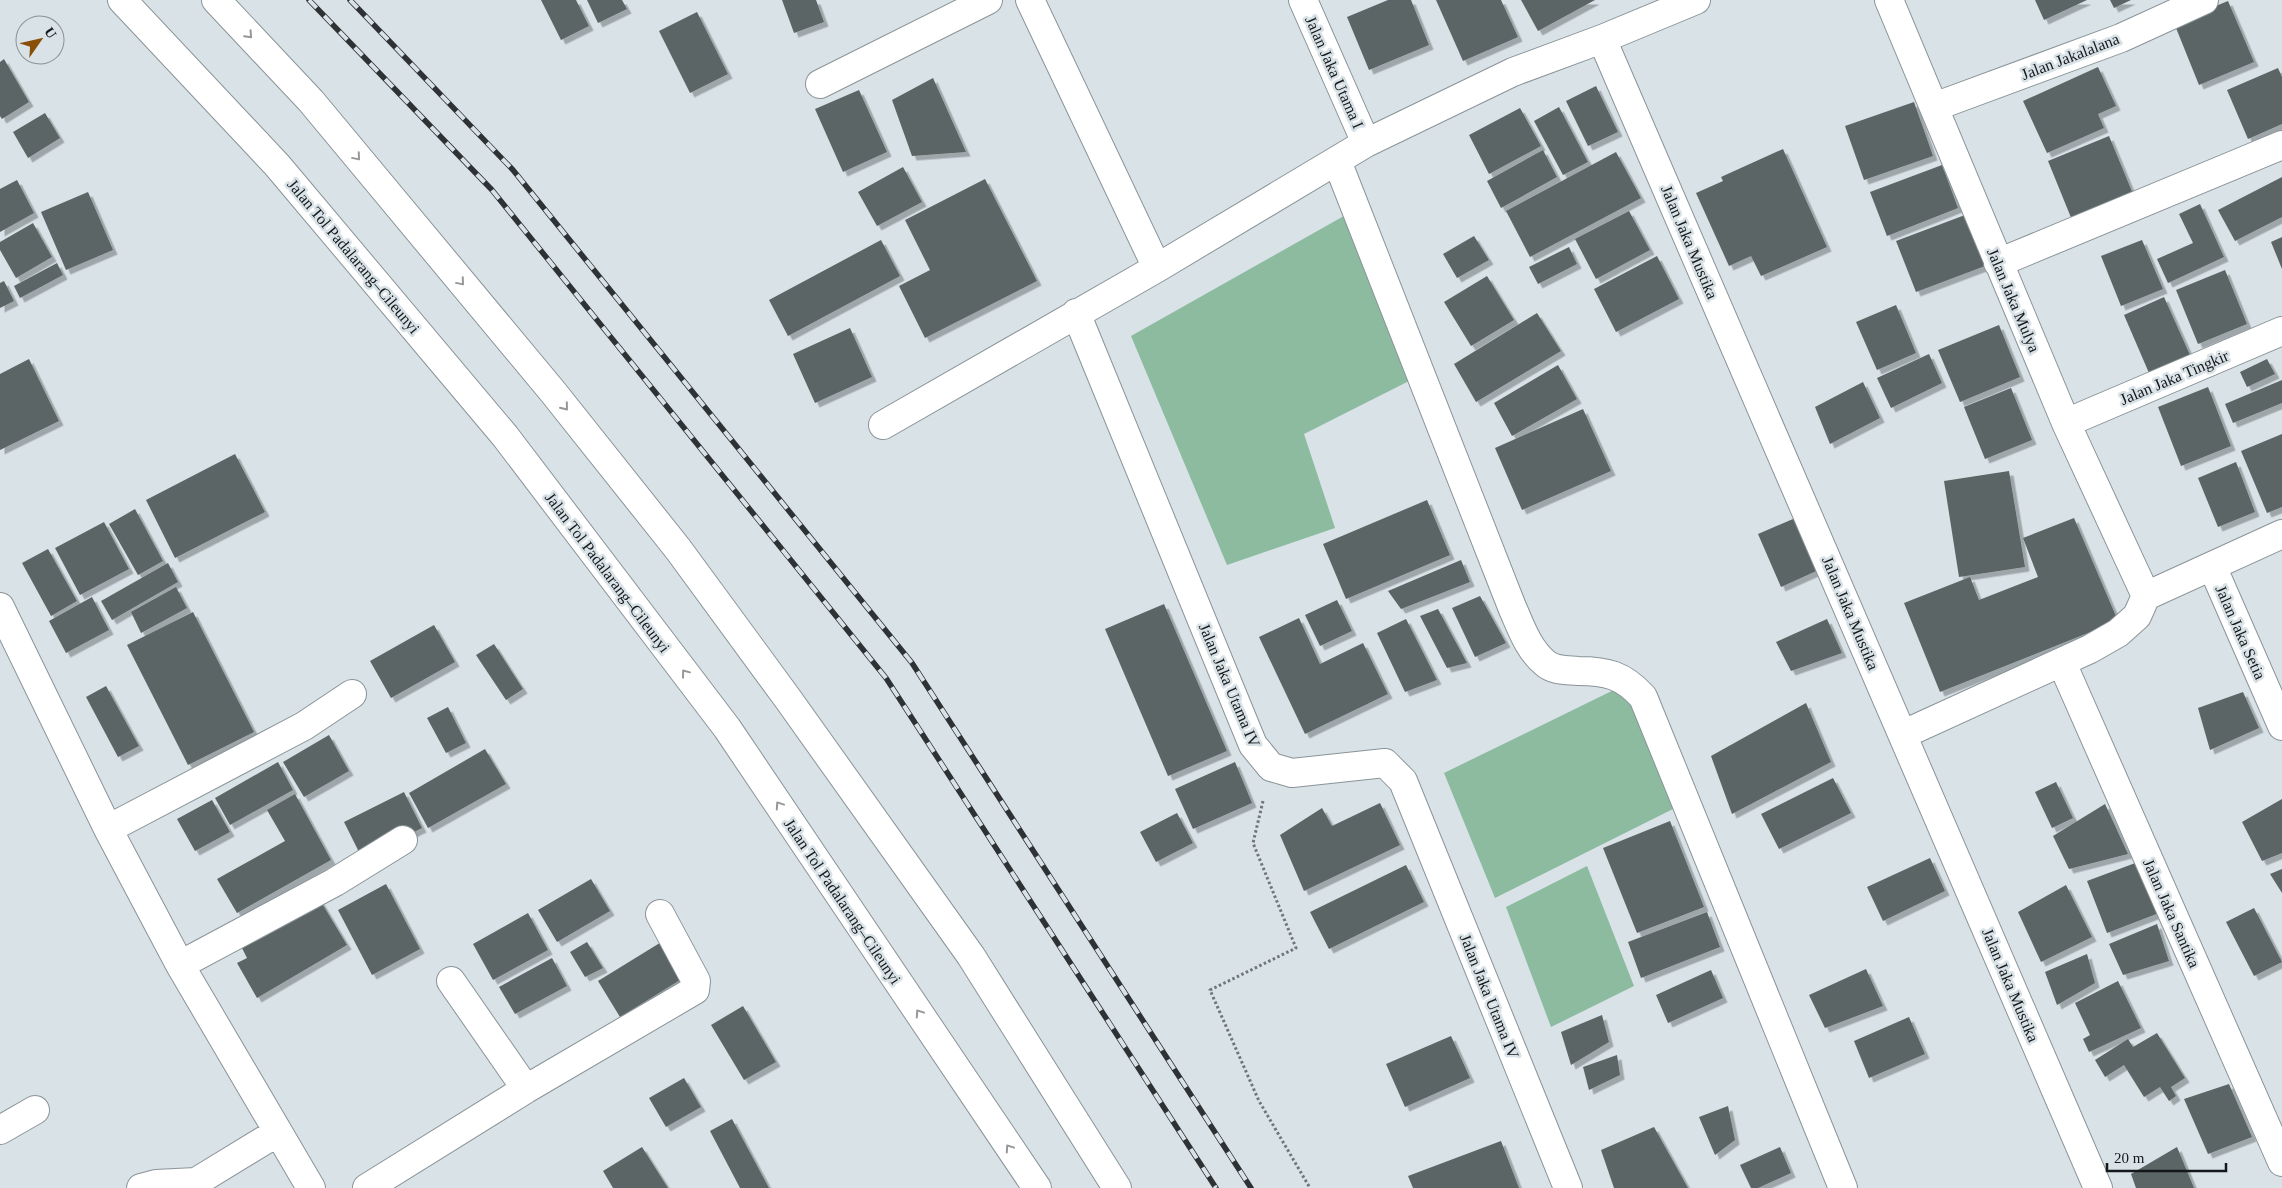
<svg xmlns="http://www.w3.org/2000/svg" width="2282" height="1188" viewBox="0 0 2282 1188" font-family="Georgia,serif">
<defs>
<filter id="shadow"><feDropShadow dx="4.5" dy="4.5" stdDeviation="0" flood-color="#0004"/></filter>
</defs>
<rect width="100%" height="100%" fill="#d8e2e7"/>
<!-- green -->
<path fill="#8cbba0" d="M1351 212 1413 379 1304 434 1335 528 1227 565 1131 336Z
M1626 684 1679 806 1495 898 1444 773Z
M1587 866 1634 986 1551 1027 1506 907Z"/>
<!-- building -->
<path fill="#5b6565" filter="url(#shadow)" d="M541 0H576L589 26 561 40Z
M587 0H622L627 9 598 23Z
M782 0H816L824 22 794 33Z
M1388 0H1411L1429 45 1369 70 1347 17Z
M1436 0H1501L1518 37 1463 61Z
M1521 0H1595L1538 31Z
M2035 0H2087L2044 20Z
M2110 0H2131L2114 8Z
M2228 1 2254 62 2199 85 2174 23Z
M697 12 728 74 690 93 659 31Z
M4 59 29 102 2 119 0 116V62Z
M2098 67 2116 106 2098 114 2104 128 2047 153 2023 101Z
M2278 68 2282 77V124L2248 139 2227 90Z
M933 78 966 152 912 156 892 100Z
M1596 86 1618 132 1588 146 1566 101Z
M859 90 887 152 843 172 815 109Z
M1914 102 1933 156 1864 180 1845 126Z
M1559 107 1588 162 1563 175 1534 121Z
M1520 108 1541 146 1489 174 1469 135Z
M45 113 60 138 28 158 13 132Z
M2109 136 2133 194 2072 220 2048 161Z
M1783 149 1827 247 1761 276 1751 256 1729 266 1696 193 1723 181 1721 177Z
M1543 150 1557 177 1501 208 1487 181Z
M1616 152 1641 198 1530 257 1506 211Z
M1942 165 1958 208 1887 236 1870 192Z
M903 167 922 202 877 226 858 192Z
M2282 177V217L2235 241 2218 210Z
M985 179 1037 281 925 338 899 286 930 270 905 220Z
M17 180 34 213 0 232V189Z
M88 192 113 250 66 270 41 212Z
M2200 204 2224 257 2168 283 2157 259 2193 243 2179 214Z
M1629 211 1650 250 1596 279 1575 239Z
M1965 215 1985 266 1916 292 1896 241Z
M33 223 52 257 16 278 0 250V242Z
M1474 236 1489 260 1457 278 1443 254Z
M2282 237V269L2271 242Z
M881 240 900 276 788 336 769 300Z
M2142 240 2163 289 2121 306 2101 256Z
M1569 247 1577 264 1538 284 1529 267Z
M1657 256 1679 299 1616 332 1594 289Z
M57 263 63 275 20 298 14 286Z
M2225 270 2247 324 2198 344 2176 290Z
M1487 276 1514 320 1471 346 1444 302Z
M4 281 14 301 0 308V283Z
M2164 297 2190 355 2149 373 2124 315Z
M1896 305 1916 353 1877 370 1856 322Z
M1537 313 1561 351 1476 402 1454 364Z
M1999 325 2020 377 1960 402 1938 350Z
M850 328 872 377 815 403 793 354Z
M1929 354 1942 383 1891 408 1877 378Z
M29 359 59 421 0 450V374Z
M2267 359 2275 374 2247 387 2240 372Z
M1558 365 1577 399 1512 436 1494 403Z
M2282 380V403L2233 423 2225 404Z
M1863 382 1880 418 1830 444 1815 407Z
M2208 387 2231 446 2181 466 2158 407Z
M2011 388 2032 440 1985 459 1964 407Z
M1583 409 1611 471 1522 510 1495 448Z
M2282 434V507L2267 513 2241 451Z
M235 454 265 512 175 558 146 500Z
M2236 462 2255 512 2218 527 2198 478Z
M2009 471 2025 567 1959 577 1944 481Z
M1427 500 1450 555 1346 599 1323 544Z
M135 509 163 561 138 575 109 524Z
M1800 516 1823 568 1781 587 1758 534Z
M2074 518 2118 621 1940 692 1904 603 1970 577 1979 600 2038 577 2023 538Z
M104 522 129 569 80 595 55 548Z
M48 549 77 601 51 616 22 563Z
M1461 560 1470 582 1401 609 1388 591Z
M168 563 178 582 112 620 101 601Z
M176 587 187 608 141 633 131 612Z
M1480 596 1506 643 1475 657 1452 608Z
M92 597 109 630 66 653 49 621Z
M1337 600 1352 631 1320 646 1305 615Z
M1164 604 1227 751 1168 776 1105 629Z
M1438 609 1467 663 1447 668 1420 616Z
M193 612 254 732 188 765 127 645Z
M1299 618 1320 664 1363 643 1388 694 1305 734 1259 637Z
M1406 619 1437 680 1405 692 1377 633Z
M1827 619 1842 653 1791 671 1776 642Z
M434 625 455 662 391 698 370 661Z
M494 644 523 689 506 700 476 655Z
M106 686 139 746 118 757 86 697Z
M2243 692 2259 728 2210 750 2198 708Z
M1806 703 1831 762 1732 814 1711 756Z
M448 707 466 743 446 753 427 718Z
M329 735 349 771 304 797 283 762Z
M485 749 506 784 428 828 409 793Z
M278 762 293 790 230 825 215 798Z
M1235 762 1252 803 1193 829 1175 789Z
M1833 778 1851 813 1779 849 1761 814Z
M2056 782 2073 818 2052 828 2035 792Z
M404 792 422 828 362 858 344 822Z
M295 794 331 860 237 913 217 879 285 841 267 810Z
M2282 799V853L2262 861 2242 822Z
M212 800 230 832 195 851 177 819Z
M1380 803 1400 845 1304 891 1280 835 1322 808 1332 826Z
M2105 804 2128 854 2069 869 2053 836Z
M1177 813 1193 843 1156 862 1140 832Z
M1670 821 1704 907 1637 933 1603 848Z
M1930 858 1945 891 1883 921 1867 887Z
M2138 862 2159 913 2107 933 2087 881Z
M1406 865 1424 902 1329 949 1310 912Z
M2282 869V893L2270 874Z
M591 879 610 911 557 942 538 910Z
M386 884 420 949 372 975 338 910Z
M2066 885 2092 937 2041 962 2018 912Z
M320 900 347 945 257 998 237 963 247 958 241 946Z
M2254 908 2282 962 2254 976 2226 922Z
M1707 912 1720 947 1641 978 1628 942Z
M528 913 548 950 493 980 473 944Z
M2157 924 2169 961 2123 975 2109 944Z
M663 941 685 977 620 1017 598 981Z
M587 942 603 968 585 977 570 952Z
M2087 954 2095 983 2057 1005 2045 972Z
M552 958 567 986 515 1014 499 987Z
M1866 969 1883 1006 1825 1028 1809 995Z
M1711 970 1723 998 1668 1023 1656 995Z
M2118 981 2141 1028 2089 1052 2083 1039 2090 1035 2075 1003Z
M743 1006 776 1062 744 1080 711 1025Z
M1602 1015 1609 1042 1571 1065 1561 1032Z
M1909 1017 1925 1054 1869 1078 1854 1041Z
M2157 1033 2185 1078 2171 1087 2176 1096 2169 1101 2160 1087 2144 1097 2124 1065 2105 1077 2095 1060 2128 1039 2133 1047Z
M1451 1036 1470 1078 1405 1107 1386 1064Z
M1617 1055 1620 1075 1589 1090 1583 1067Z
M684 1078 701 1107 666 1127 649 1098Z
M2229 1084 2252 1137 2208 1154 2184 1099Z
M1728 1106 1735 1140 1715 1155 1699 1117Z
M732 1119 769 1188H740L710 1131Z
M1654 1127 1688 1188H1614L1601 1150Z
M1501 1141 1519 1188H1413L1408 1176Z
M642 1147 668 1188H613L603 1171Z
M1780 1147 1791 1173 1758 1188H1751L1740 1165Z
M2177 1147 2194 1188H2136L2131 1174Z"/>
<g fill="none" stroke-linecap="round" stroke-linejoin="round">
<!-- minor casing -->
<g stroke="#8a9498" stroke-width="30">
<path id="minor" d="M1030 0 1157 268
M1303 0 1366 143
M1889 0 2066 423 2146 596
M1602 39 2098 1188
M820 84 988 0
M1934 107 2121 38 2204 0
M1337 161 1512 607C1521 627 1528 649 1545 663 1554 671 1566 670 1578 671 1607 671 1623 675 1643 697L1843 1188
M1998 263 2282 145
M1076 313 1253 745 1271 767 1292 773 1385 763 1403 781 1568 1188
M2066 423 2282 331
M883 425 1157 268 1366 143 1513 72 1602 39 1696 0
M2212 566 2282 726
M0 607 108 829 180 965 311 1188
M2062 663 2282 1162
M1904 734 2090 649 2118 633 2137 616 2146 596 2282 534
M108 829 304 726 352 694
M180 965 335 882 403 840
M451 981 526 1089
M0 1130 35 1110
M141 1188 156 1184 196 1182 278 1132
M367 1188 526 1089 695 990 696 981 660 914"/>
</g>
<!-- highway casing -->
<g stroke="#8a9498" stroke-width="30">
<path id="highway" d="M122 0 277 165 505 436 727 728 1037 1188
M216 0 311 101 553 392 678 549 788 699 971 956 1117 1188"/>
</g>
<!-- path -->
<path stroke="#6f7578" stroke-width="3" stroke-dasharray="2.5 2.5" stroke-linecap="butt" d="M1263 801 1253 843 1296 948 1210 990 1259 1101 1310 1188"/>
<!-- minor -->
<use href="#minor" stroke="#fff" stroke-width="28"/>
<!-- highway -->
<use href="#highway" stroke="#fff" stroke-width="28"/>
<!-- rail casing -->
<g stroke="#2e3234" stroke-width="5.5">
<path id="rail" d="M309 0 492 190 886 678 1216 1188
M350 0 513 170 912 663 1251 1188"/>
</g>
<!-- rail -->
<use href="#rail" stroke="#d8e2e7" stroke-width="4" stroke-dasharray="11" stroke-linecap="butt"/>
</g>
<!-- one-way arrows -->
<defs><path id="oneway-chevron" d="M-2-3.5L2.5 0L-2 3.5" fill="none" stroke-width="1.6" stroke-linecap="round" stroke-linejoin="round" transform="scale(1.25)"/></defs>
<g stroke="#969798">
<use href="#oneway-chevron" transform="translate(249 35) rotate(47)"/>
<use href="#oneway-chevron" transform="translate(357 157) rotate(50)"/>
<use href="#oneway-chevron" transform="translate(461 282) rotate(50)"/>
<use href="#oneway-chevron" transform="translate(565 407) rotate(51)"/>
<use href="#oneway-chevron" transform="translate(685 673) rotate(-127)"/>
<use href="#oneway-chevron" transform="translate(779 805) rotate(-124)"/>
<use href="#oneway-chevron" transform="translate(919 1013) rotate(-124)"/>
<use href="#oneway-chevron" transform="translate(1009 1148) rotate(-124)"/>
</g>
<g text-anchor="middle" stroke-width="5" stroke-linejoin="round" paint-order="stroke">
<!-- street labels -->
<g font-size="16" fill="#15181a" stroke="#d8e2e7">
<text transform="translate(2070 56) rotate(-21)" y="6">Jalan Jakalalana</text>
<text transform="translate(1335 72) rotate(66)" y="6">Jalan Jaka Utama I</text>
<text transform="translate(1690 242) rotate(67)" y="6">Jalan Jaka Mustika</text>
<text transform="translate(354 256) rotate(50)" y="6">Jalan Tol Padalarang–Cileunyi</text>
<text transform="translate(2014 300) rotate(67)" y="6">Jalan Jaka Mulya</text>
<text transform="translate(2174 377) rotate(-23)" y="6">Jalan Jaka Tingkir</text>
<text transform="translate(608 572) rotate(53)" y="6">Jalan Tol Padalarang–Cileunyi</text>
<text transform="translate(1851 613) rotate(67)" y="6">Jalan Jaka Mustika</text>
<text transform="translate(2241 632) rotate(66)" y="6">Jalan Jaka Setia</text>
<text transform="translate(1230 685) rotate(67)" y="6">Jalan Jaka Utama IV</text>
<text transform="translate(843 901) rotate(56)" y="6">Jalan Tol Padalarang–Cileunyi</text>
<text transform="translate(2172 913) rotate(66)" y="6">Jalan Jaka Santika</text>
<text transform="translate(2011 985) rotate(67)" y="6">Jalan Jaka Mustika</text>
<text transform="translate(1490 996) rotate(68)" y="6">Jalan Jaka Utama IV</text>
</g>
</g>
<!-- north arrow -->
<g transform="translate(40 40) rotate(56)"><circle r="24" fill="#d8e2e7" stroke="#8a9195"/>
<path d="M0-4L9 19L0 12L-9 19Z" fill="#894f07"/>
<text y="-8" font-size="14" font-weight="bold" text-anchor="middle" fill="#15181a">U</text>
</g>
<!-- scale -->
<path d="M2107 1163v8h119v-8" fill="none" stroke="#15181a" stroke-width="2.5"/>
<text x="2114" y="1163" font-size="15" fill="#15181a" stroke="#d8e2e7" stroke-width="4" paint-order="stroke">20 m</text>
</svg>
